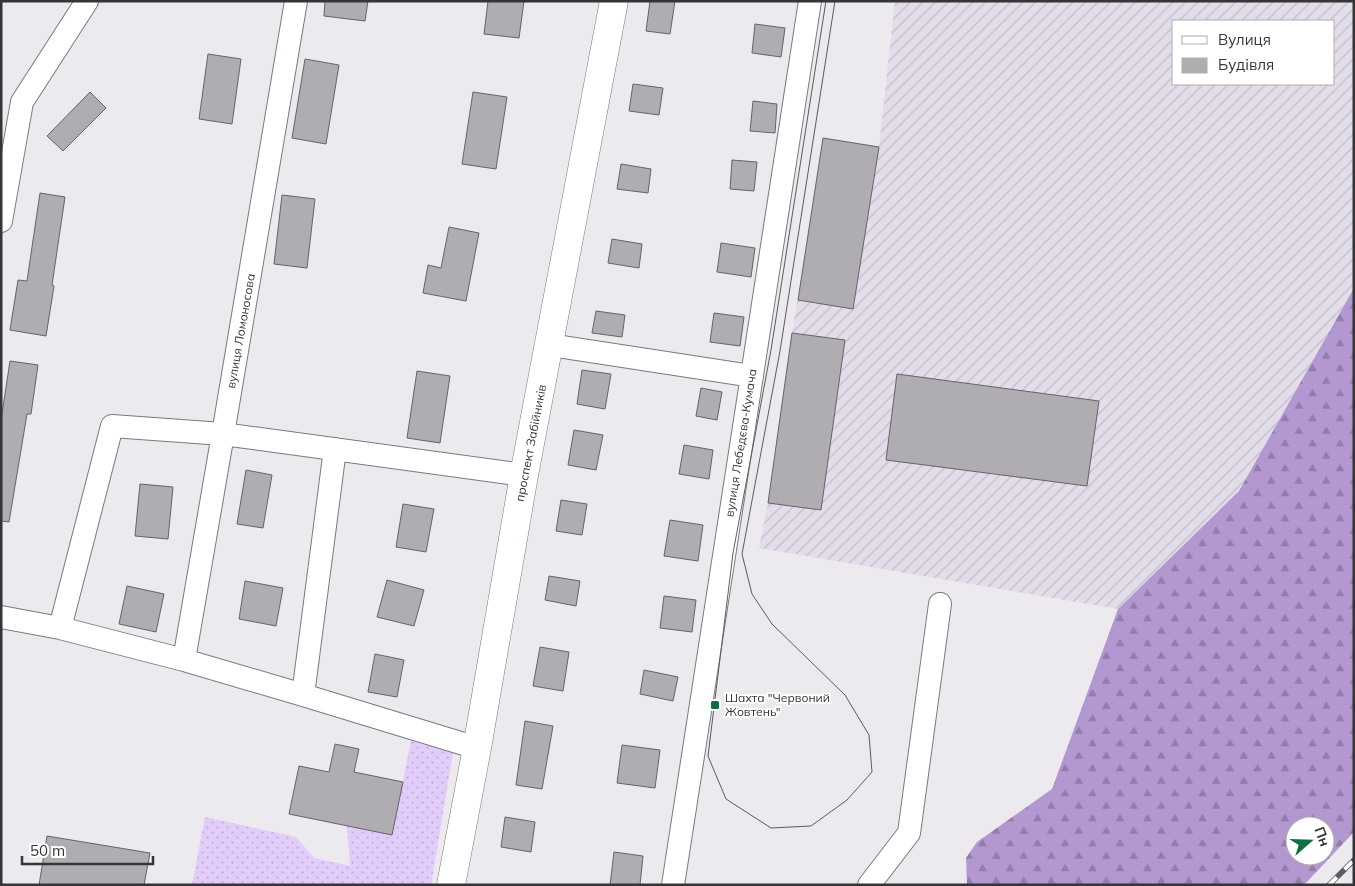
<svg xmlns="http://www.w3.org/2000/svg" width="1355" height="886" viewBox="0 0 1355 886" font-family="Mulish,sans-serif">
<defs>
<pattern id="industrial-furrows" width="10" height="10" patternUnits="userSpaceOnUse" patternTransform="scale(1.25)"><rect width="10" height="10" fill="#e2dde9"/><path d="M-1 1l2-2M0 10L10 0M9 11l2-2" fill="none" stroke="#c2bec8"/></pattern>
<pattern id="grass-dots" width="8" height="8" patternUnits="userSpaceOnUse" patternTransform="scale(1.25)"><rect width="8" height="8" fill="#e2ccfa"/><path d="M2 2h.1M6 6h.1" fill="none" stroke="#c2b0d7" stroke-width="1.8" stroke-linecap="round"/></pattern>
<pattern id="forest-firs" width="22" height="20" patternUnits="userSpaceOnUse" patternTransform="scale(1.25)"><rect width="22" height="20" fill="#b397d0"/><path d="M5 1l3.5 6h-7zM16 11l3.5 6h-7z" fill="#927caa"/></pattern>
</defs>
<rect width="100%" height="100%" fill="#ece9ef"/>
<!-- industrial -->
<path fill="url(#industrial-furrows)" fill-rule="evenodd" d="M895 1H1354V288L1239 491 1118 609 759 548 768 503 792 333 823 138 879 147ZM1174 21H1334V84H1174Z"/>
<!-- grass -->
<path fill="url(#grass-dots)" d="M411 741 453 753 431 885H192L205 817 296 837 314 858 350 866 347 826 392 835Z"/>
<!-- forest -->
<path fill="url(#forest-firs)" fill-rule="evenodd" d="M1354 288V832L1304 885H967L966 858 977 842 1052 789 1118 609 1239 491ZM1295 826H1325V856H1295Z"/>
<!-- building -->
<path fill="#afacb2" stroke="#656368" d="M325 1H368L365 21 324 16Z
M488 1H524L519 38 484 34Z
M650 1H675L670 34 646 31Z
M755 24 785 28 781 57 752 53Z
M208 54 241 59 232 124 199 119Z
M305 59 339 65 326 144 292 138Z
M633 84 663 88 659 115 629 111Z
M90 92 106 108 63 151 47 136Z
M473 92 507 97 496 169 462 164Z
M753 101 777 104 775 133 750 131Z
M823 138 879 147 853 309 798 300Z
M732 160 757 162 754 191 730 189Z
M621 164 651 169 648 193 617 189Z
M40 193 65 197 52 285 54 286 46 336 10 330 18 280 27 281Z
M282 195 315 199 307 268 274 264Z
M449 227 479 233 466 301 423 293 428 265 441 268Z
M612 239 642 244 639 268 608 263Z
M721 243 755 248 751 277 717 272Z
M596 311 625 315 622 337 592 333Z
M714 313 744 317 740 346 710 342Z
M792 333 845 340 821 510 768 503Z
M10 361 38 365 31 414H27L9 522 1 521V420Z
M582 370 611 374 605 409 577 404Z
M417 371 450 376 440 443 407 438Z
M897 374 1099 401 1087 486 886 460Z
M701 388 722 392 717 420 696 416Z
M574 430 603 435 596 470 568 465Z
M684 445 713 450 709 479 679 474Z
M246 470 272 475 263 528 237 524Z
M140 484 173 487 168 539 135 536Z
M561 500 587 504 582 535 556 531Z
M403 504 434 509 426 552 396 547Z
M670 520 703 525 698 561 664 556Z
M549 576 580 581 576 606 545 600Z
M387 580 424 590 414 626 377 617Z
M245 581 283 588 276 626 239 619Z
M127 586 164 594 156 632 119 624Z
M664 596 696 600 692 632 660 628Z
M540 647 569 652 563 691 533 686Z
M375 654 404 660 397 697 368 692Z
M644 670 678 677 673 701 640 694Z
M525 721 553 726 542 789 516 785Z
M335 744 359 749 354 772 403 782 392 835 289 814 299 766 329 772Z
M622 745 660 750 655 788 617 783Z
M505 817 535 822 531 852 501 847Z
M47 836 150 853 144 885H39Z
M614 852 643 856 640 885H610Z"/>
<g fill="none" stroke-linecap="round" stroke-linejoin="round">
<!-- minor casing -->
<g stroke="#7b787e" stroke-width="24">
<path id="minor" d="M1 221 22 102 87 1
M550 345 752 376
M1 617 60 628 112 426 223 434 524 475
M60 628 184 660 303 695 477 748
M184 660 223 434 296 1
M303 695 335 449
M673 885 810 1
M869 885 909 833 940 604"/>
</g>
<!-- major casing -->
<g stroke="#7b787e" stroke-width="29">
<path id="major" d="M451 885 477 748 524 475 614 1"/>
</g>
<!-- minor -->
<use href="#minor" stroke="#fff" stroke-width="22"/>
<!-- major -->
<use href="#major" stroke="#fff" stroke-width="28"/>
<!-- tram -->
<path stroke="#5d5b5e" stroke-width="1" d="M826 1 771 350 733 553 708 756 726 799 771 828 811 826 847 800 872 772 869 735 845 695 772 624 752 594 742 554 780 351 835 1"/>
<!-- rail casing -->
<g stroke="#5d5b5e" stroke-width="5.5">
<path id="rail" d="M1329 885 1354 860"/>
</g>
<!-- rail -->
<use href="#rail" stroke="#fff" stroke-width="4" stroke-dasharray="11" stroke-linecap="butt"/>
</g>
<!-- markers -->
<rect fill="#106e43" stroke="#fff" stroke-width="2" x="710" y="700" width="10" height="10" rx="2.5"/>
<g text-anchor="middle" stroke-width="4" stroke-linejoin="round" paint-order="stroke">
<!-- street labels -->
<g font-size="12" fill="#353436" stroke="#fff">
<text transform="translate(241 331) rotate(-80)" y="4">вулиця Ломоносова</text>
<text transform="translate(531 443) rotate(-79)" y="4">проспект Забійників</text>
<text transform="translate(741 443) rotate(-81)" y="4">вулиця Лебедєва-Кумача</text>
</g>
<!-- poi labels -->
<g font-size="12" fill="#353436" stroke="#fff" text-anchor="start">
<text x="725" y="702">Шахта "Червоний<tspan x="725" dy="14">Жовтень"</tspan></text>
</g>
</g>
<!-- border -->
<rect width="1355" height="886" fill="none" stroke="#353436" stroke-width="5"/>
<!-- legend -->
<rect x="1172" y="20" width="162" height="65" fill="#ffffff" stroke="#aeaeaf"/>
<rect x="1182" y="36" width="25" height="8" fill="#ffffff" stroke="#aeaeaf"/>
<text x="1218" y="45" font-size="15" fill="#353436">Вулиця</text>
<rect x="1182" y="58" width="25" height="15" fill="#afacb2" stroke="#aeaeaf"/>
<text x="1218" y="70" font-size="15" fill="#353436">Будівля</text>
<!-- north arrow -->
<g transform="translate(1310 841) rotate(70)"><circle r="24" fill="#ffffff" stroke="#aeaeaf"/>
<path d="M0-4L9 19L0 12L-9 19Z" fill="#106e43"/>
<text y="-8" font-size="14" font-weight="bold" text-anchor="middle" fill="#353436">Пн</text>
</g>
<!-- scale -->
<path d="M22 856v8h131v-8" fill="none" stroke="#353436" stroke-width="2.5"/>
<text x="30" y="856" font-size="15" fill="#353436" stroke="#ffffff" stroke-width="4" paint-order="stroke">50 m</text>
</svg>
